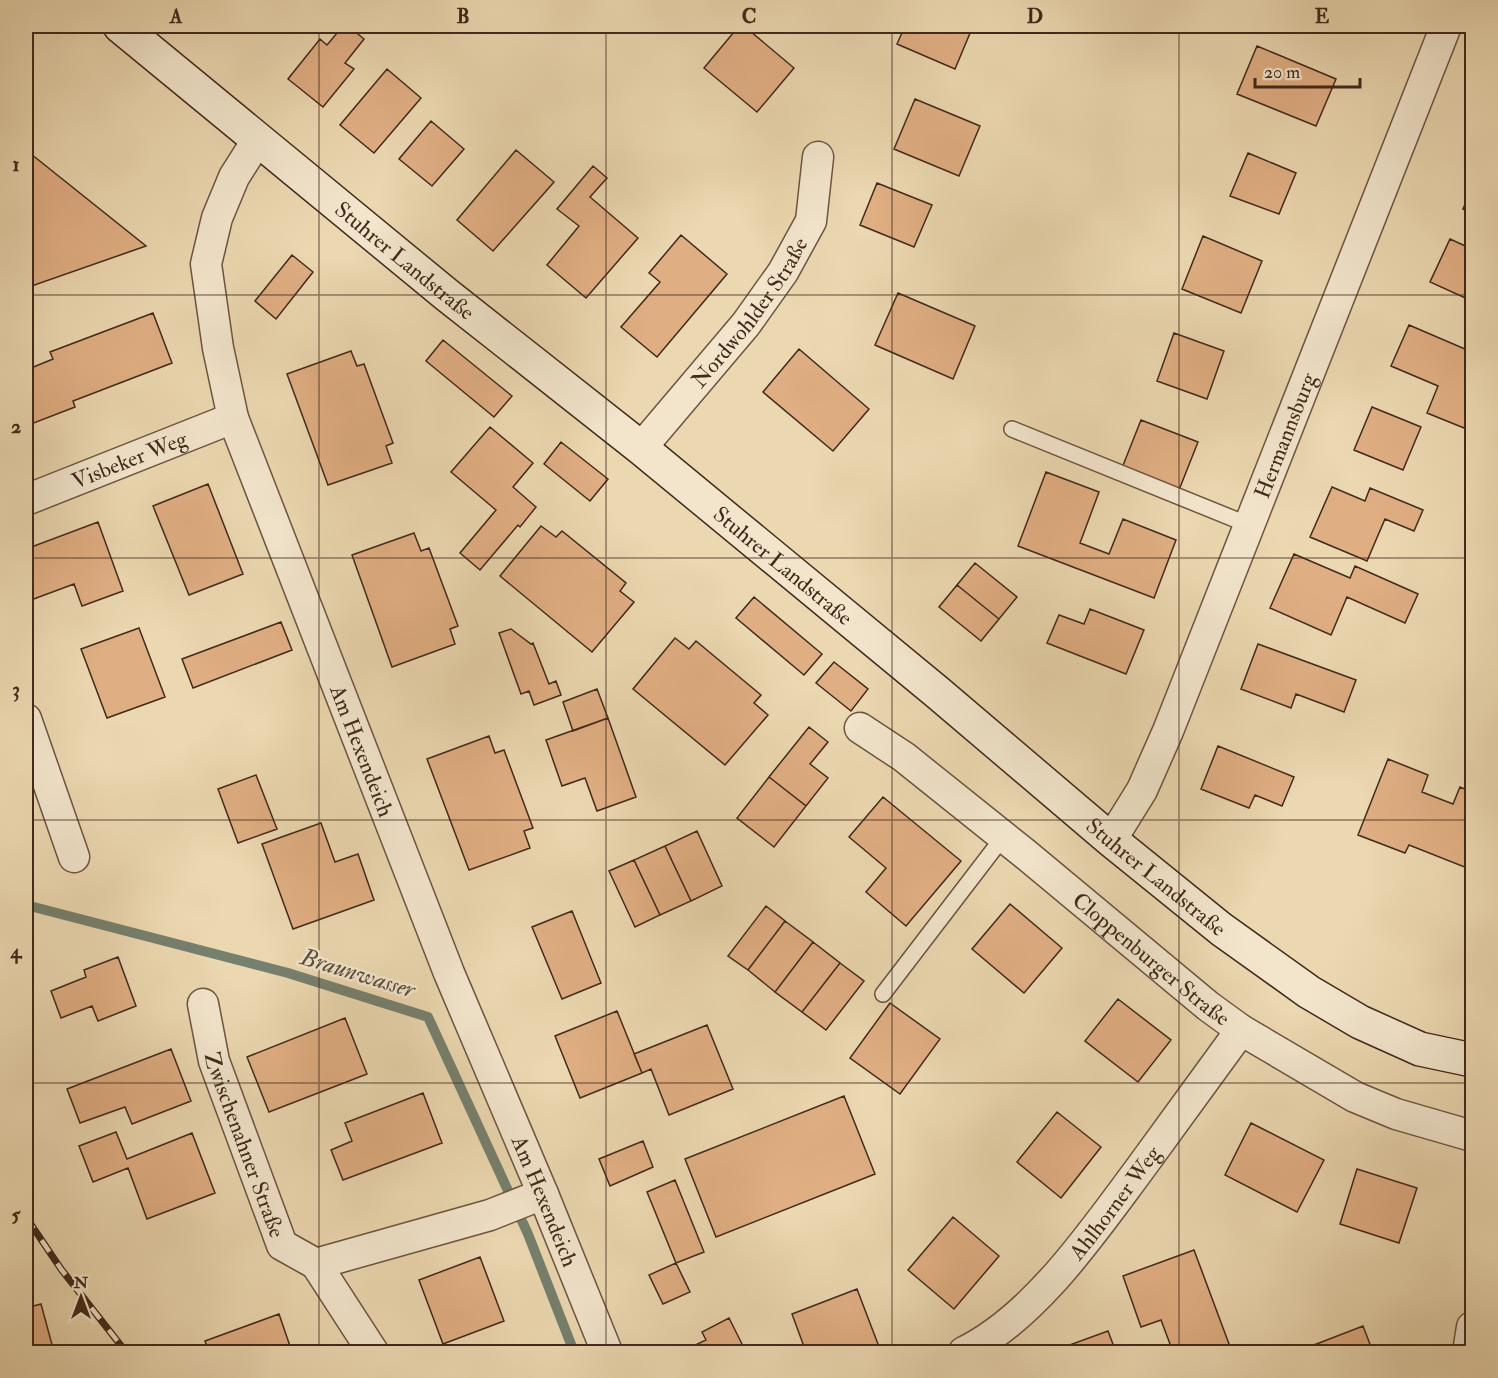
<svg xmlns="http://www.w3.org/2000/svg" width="1498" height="1378" viewBox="0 0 1498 1378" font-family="'IM FELL Double Pica',serif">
<rect width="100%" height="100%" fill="#ebd7b0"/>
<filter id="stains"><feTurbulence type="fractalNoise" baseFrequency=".00333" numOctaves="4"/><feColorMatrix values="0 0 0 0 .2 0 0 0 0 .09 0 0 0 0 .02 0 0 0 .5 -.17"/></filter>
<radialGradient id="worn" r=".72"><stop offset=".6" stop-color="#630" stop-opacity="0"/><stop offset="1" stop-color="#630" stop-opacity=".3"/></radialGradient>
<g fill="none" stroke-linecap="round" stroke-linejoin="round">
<!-- stream -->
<path stroke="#76806e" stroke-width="10" d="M26 905 288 973 428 1017 528 1234 574 1352"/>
</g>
<!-- building -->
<path fill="#e0ae83" stroke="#41291b" stroke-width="1.5" d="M343 26H348L364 39 345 63 354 69 323 107 288 79 320 39 327 45Z
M739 26H744L794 68 757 112 704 68Z
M905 26H973L955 69 897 44Z
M1257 46 1336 79 1316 126 1237 94Z
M387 69 421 98 374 153 340 125Z
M915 99 980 126 959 176 894 149Z
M431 121 464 149 432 186 399 159Z
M26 150 146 246 26 288Z
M516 150 554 182 493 251 457 220Z
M1248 153 1296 173 1279 214 1230 196Z
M593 166 607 178 590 197 638 238 586 298 547 265 579 226 557 209Z
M877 183 932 205 914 247 860 225Z
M1472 187V213L1463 209Z
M681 235 727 274 657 357 621 327 660 282 649 273Z
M1203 236 1262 261 1241 313 1182 289Z
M1450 239 1472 249V301L1430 282Z
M292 255 313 272 276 319 255 301Z
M898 293 975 326 953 379 875 345Z
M153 313 172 363 73 401 75 407 26 426V370L53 359 50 352Z
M1409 325 1472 352V408L1464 428 1427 413 1438 386 1391 366Z
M1174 333 1224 351 1207 399 1157 381Z
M443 340 512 396 494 417 426 361Z
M799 349 869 409 833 451 763 392Z
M351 351 357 366 364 364 393 443 386 446 392 463 328 485 287 374Z
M1372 407 1421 427 1403 470 1354 450Z
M1141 420 1198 442 1179 490 1122 468Z
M490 427 533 463 513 487 536 507 520 527 518 525 480 570 460 553 496 510 451 472Z
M561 442 608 479 590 501 544 464Z
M1046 472 1099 492 1080 543 1109 554 1123 519 1176 540 1154 598 1018 546Z
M208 484 243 574 189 595 153 506Z
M1332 487 1365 501 1370 488 1423 510 1414 531 1385 519 1367 561 1310 537Z
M98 522 123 591 82 606 74 584 31 600 26 584V549Z
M541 526 556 537 562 531 626 583 620 591 634 602 592 652 500 576Z
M414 533 421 551 429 548 458 626 450 629 455 644 392 667 352 555Z
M1294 554 1350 578 1355 566 1418 594 1405 623 1347 597 1331 635 1270 608Z
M975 563 1017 597 999 619 957 585Z
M957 585 999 619 981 641 939 607Z
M754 597 822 654 804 675 736 618Z
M1090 609 1144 630 1126 674 1047 643 1059 615 1084 624Z
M281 622 292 650 193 688 182 659Z
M139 628 165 697 107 718 81 649Z
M511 629 531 644 533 643 549 684 556 681 561 695 534 705 529 691 521 694 499 633Z
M675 638 689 649 696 641 761 695 754 703 768 715 725 765 633 689Z
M1258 644 1356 680 1344 712 1296 694 1291 708 1241 689Z
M834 662 868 689 851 711 816 683Z
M597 689 608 718 573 731 563 702Z
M608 718 636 797 597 811 585 778 562 786 546 740Z
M809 727 828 742 810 764 828 778 806 806 769 777Z
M489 736 495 753 504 750 533 828 524 831 530 848 469 870 427 759Z
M1218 746 1294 777 1282 806 1255 795 1249 808 1201 789Z
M1388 759 1428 775 1422 792 1453 804 1460 787 1472 792V870L1409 845 1405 853 1358 835Z
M256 775 277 829 238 843 218 789Z
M769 777 806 806 774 847 737 818Z
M883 797 961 861 906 926 866 892 886 868 849 837Z
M321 823 335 862 358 854 374 900 293 929 262 844Z
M697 831 722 886 691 901 665 846Z
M665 846 691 901 660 915 634 860Z
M634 860 660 915 635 927 609 871Z
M1010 904 1062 948 1024 993 972 949Z
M766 906 785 921 748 970 728 956Z
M572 911 601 983 562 999 532 927Z
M785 921 813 942 775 992 748 970Z
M813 942 840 963 802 1012 775 992Z
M118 957 136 1006 98 1021 92 1006 61 1018 51 991 86 977 84 970Z
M840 963 864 981 826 1030 802 1012Z
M1118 999 1171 1040 1138 1082 1085 1041Z
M890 1003 940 1039 900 1094 850 1058Z
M617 1011 642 1073 580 1098 555 1036Z
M345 1018 367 1074 269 1112 247 1057Z
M707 1025 733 1089 669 1115 651 1069 642 1073 634 1054Z
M171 1049 191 1101 132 1124 125 1107 80 1123 67 1089Z
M423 1093 442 1143 343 1180 331 1150 352 1141 345 1123Z
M844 1096 875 1174 716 1237 685 1159Z
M1057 1112 1101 1147 1061 1198 1017 1162Z
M1251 1123 1324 1160 1297 1212 1225 1175Z
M116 1132 127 1159 192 1133 215 1193 147 1219 128 1168 93 1182 79 1146Z
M643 1141 653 1167 610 1186 599 1159Z
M1357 1169 1417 1188 1399 1243 1340 1224Z
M675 1180 704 1252 676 1263 647 1192Z
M953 1217 999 1256 954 1309 908 1270Z
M1194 1250 1232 1352H1173L1161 1320 1141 1327 1123 1276Z
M480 1257 504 1321 443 1344 419 1280Z
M676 1263 690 1292 663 1304 649 1275Z
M857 1289 881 1352H806L792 1314Z
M41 1304 54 1352H26V1308Z
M279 1314 292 1352H209L205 1341Z
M729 1318 746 1352H681L706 1340 702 1332Z
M1363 1326 1373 1352H1302L1301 1350Z
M1108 1331 1116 1352H1054L1053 1351Z
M514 1347 516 1352H500Z"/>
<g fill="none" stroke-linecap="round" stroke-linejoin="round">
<!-- service casing -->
<g stroke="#6c5440" stroke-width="18">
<path id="service" d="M1012 429 1249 525
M883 994 1004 836"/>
</g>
<!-- minor casing -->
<g stroke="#6c5440" stroke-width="33">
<g id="minor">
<path id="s1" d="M258 139 234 177 217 218 206 264 218 348 233 418 449 973 543 1194 607 1352"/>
<path id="s2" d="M641 448 746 324 783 272 811 221 818 157"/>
<path id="s3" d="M26 500 233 418"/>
<path d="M26 719 74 857"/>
<path id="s4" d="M860 728 904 757 1024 853 1208 1006 1241 1030 1355 1097 1396 1114 1472 1136"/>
<path id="s5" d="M1111 840 1142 790 1168 731 1446 26"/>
<path id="s6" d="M203 1004 214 1061 282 1245 316 1264"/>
<path d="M373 1352 316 1264 490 1215 543 1194"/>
<path id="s7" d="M964 1352C1035 1317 1092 1233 1139 1170 1173 1123 1207 1077 1241 1030"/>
<path d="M1468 1352 1472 1327"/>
</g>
</g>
<!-- secondary casing -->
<g stroke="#41291b" stroke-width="36">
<g id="secondary">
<path id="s8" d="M120 26 447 295 641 448 937 692 1111 840 1221 929 1309 992 1360 1022 1420 1049 1472 1060"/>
</g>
</g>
<!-- service -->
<use href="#service" stroke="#f2e5cc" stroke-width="15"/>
<!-- minor -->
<use href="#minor" stroke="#f2e5cc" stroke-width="30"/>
<!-- secondary -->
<use href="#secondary" stroke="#f2e5cc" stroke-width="33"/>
<!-- rail casing -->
<g stroke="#41291b" stroke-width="7">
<path id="rail" d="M26 1217 61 1269 126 1352"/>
</g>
<!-- rail -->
<use href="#rail" stroke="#f2e5cc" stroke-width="4.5" stroke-dasharray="14" stroke-linecap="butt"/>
</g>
<!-- grid -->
<path fill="none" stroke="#41291b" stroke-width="1.5" stroke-opacity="0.55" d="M319 26V1352M606 26V1352M892 26V1352M1179 26V1352M26 295H1472M26 558H1472M26 820H1472M26 1083H1472"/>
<g text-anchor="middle" stroke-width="5" stroke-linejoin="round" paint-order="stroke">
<!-- street labels -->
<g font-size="22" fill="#41291b" stroke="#f2e5cc">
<text dy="8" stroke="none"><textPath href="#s8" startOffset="369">Stuhrer Landstraße</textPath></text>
<text dy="8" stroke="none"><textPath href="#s2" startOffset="174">Nordwohlder Straße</textPath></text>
<text dy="8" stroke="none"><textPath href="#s5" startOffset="441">Hermannsburg</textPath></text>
<text dy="8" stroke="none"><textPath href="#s3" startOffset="111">Visbeker Weg</textPath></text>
<text dy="8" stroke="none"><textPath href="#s8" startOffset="855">Stuhrer Landstraße</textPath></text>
<text dy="8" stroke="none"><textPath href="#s1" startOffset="650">Am Hexendeich</textPath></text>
<text dy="8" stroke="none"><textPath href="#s8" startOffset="1341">Stuhrer Landstraße</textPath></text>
<text dy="8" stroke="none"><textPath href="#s4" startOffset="372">Cloppenburger Straße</textPath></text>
<text dy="8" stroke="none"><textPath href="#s6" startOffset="147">Zwischenahner Straße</textPath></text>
<text dy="8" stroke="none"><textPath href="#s1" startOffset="1136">Am Hexendeich</textPath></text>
<text dy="8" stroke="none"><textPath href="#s7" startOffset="214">Ahlhorner Weg</textPath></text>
</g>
<!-- water labels -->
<g font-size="24" font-style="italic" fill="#574d3e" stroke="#f2e5cc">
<text transform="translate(358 973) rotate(17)" y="8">Braunwasser</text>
</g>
</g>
<!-- margin -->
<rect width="1498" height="1378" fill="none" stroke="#ebd7b0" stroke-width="66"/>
<!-- north arrow -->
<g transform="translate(81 1297)" stroke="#f2e5cc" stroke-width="4.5" paint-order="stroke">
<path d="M0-4.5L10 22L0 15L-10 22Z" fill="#41291b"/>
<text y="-9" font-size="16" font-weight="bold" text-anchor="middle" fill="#41291b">N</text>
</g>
<!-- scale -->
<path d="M1255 78v9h105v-9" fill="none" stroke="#41291b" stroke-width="3"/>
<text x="1264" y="78" font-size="18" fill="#41291b" stroke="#f2e5cc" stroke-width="4.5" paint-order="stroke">20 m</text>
<rect x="33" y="33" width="1432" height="1312" fill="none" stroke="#41291b" stroke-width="2"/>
<g font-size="20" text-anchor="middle" font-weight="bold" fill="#41291b">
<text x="176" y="23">A</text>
<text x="463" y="23">B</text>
<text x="749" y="23">C</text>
<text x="1035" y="23">D</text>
<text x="1322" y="23">E</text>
<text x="16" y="171">1</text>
<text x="16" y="433">2</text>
<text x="16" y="696">3</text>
<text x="16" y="958">4</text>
<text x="16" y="1221">5</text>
</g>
<rect width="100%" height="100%" filter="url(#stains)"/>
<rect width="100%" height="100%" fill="url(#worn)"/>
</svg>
